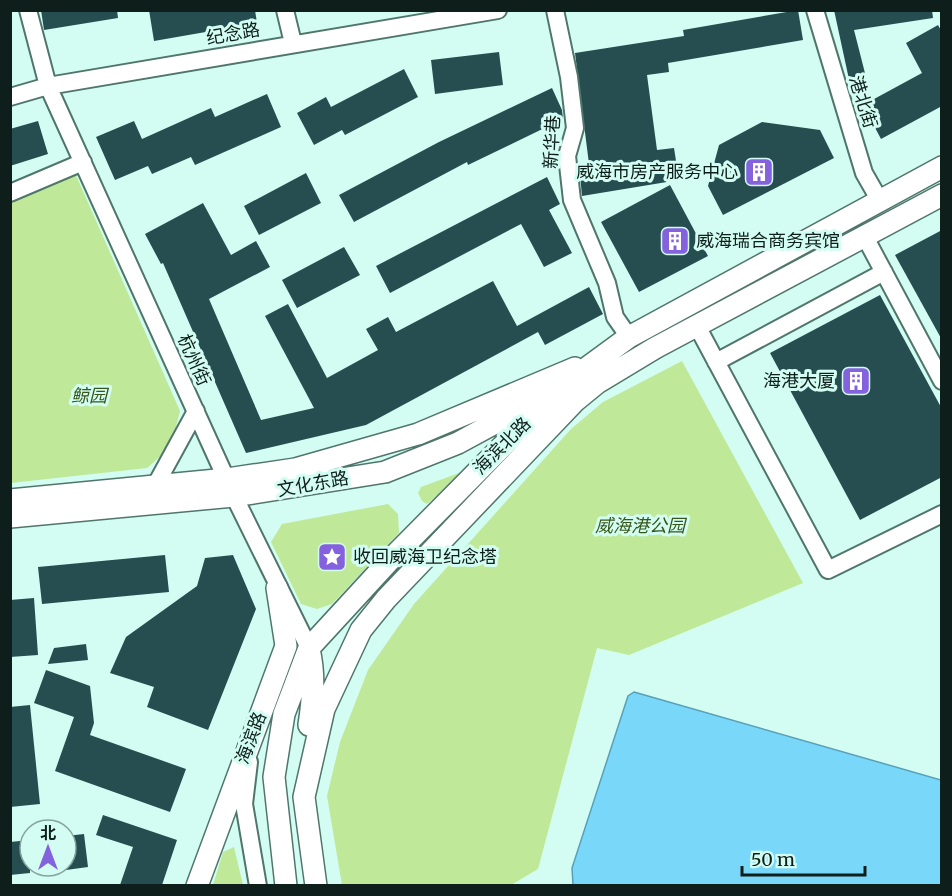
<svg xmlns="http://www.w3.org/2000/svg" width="952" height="896" viewBox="0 0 952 896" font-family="Merriweather,'Noto Sans SC',serif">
<rect width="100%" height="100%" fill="#d3fdf2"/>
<!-- green -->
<path fill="#bfe998" d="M75 173 180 411 171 447 147 468 11 483V199Z
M682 361 803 583 629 655 597 648 538 869 511 885H342L327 796 340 742 368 670 414 604 571 429 603 402Z
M467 470 427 504 422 501 418 493 421 487Z
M388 504 398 514 399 533 332 604 317 609 301 604 271 542 282 524Z
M234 847 243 885H213L223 852Z"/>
<!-- water -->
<path fill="#79d8fa" stroke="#59a0b7" stroke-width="1.5" d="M634 692 941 780V885H573L572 868 628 696Z"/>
<!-- building -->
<path fill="#264e51" d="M41 10H117L118 18 44 30Z
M149 10H255L257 23 154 41Z
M798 10 803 40 668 63 669 72 647 75 657 150 674 148 679 180 582 196 579 165 589 164 575 53 684 36 683 30Z
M834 10H932L933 18 854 30 867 81 850 84Z
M938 25 942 32V106L881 139 863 105 922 73 906 43Z
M499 52 503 85 435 94 431 60Z
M404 69 418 97 345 135 342 130 314 145 297 113 326 97 331 107Z
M552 88 562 110 563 119 468 165 467 162 354 222 339 195 439 142Z
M267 94 281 127 195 165 191 157 152 174 148 166 115 180 96 137 134 121 142 139 211 108 215 117Z
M38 121 48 154 10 166V129Z
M762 122 820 130 834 158 723 215 708 186 719 145Z
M306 173 321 203 259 235 244 206Z
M547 177 560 204 549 210 572 253 544 267 521 224 390 293 376 266Z
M670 185 708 256 639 292 601 222Z
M203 203 231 255 256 241 270 267 209 299 261 420 314 408 265 316 288 304 327 378 378 350 366 329 388 317 396 332 493 281 517 326 589 287 603 314 545 345 538 332 366 425 246 453 163 263 161 264 145 234Z
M942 230V340L895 255Z
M344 247 360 275 297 308 282 280Z
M880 295 942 409V477L860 520 770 353Z
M165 555 169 592 42 604 38 567Z
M233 555 256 609 208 730 147 707 154 687 110 673 126 637 197 586 205 558Z
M34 598 38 655 10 657V600Z
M86 644 88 660 48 664 54 648Z
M46 670 90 686 94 723 90 735 186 769 170 812 55 771 74 717 34 703Z
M30 705 40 804 10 807V707Z
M103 815 177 840 162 885H120L133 847 96 835Z
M84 834 88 867 66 870V836Z
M30 840V873L10 875V842Z"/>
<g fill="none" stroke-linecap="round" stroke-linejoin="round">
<!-- minor casing -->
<g stroke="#50766c" stroke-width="20">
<path id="minor" d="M28 10 48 86 234 496 309 648
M285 10 293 43
M555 10 569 77 575 128 567 156 572 200 607 283 615 317 629 337
M815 10 864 173 880 201
M10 97 48 86 498 10
M10 193 83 162
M865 237 942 381
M697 326 828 570 942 514
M716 362 884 272
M155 486 196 411
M249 762 244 804 258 886"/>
</g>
<!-- major casing -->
<g stroke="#50766c" stroke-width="24">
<path id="major" d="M10 500 227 479 295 469 418 434 575 368
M10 517 234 496 385 472 458 443 539 399
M309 649C315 675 313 698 309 725
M197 886 286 646 277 588
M286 886 274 777 284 714 309 648 390 560 562 386 629 337 942 167
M316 886 304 797 324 709 361 630 386 599 575 401 597 383 655 348 942 195"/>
</g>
<!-- minor -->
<use href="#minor" stroke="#fff" stroke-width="16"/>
<!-- major -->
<use href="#major" stroke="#fff" stroke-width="21"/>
</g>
<!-- icons -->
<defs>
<g id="building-square" transform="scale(1.5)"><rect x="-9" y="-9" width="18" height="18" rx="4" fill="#8462dd" stroke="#d3fdf2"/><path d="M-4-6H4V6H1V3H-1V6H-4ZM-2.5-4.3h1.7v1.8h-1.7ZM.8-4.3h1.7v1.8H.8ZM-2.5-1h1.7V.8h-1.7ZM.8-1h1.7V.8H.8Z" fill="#fff"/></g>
<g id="sight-square" transform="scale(1.5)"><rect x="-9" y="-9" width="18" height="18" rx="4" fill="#8462dd" stroke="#d3fdf2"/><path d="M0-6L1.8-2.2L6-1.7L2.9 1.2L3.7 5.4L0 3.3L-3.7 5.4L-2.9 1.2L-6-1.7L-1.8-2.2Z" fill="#fff"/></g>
</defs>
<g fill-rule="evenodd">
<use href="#building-square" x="759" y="172"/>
<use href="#building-square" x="675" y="241"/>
<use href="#building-square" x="856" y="381"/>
<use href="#sight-square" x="332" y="557"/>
</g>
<g text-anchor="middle" stroke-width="6" stroke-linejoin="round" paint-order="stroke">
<!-- street labels -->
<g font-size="18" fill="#0e1e1a" stroke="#d3fdf2">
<text transform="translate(233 34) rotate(-10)" y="6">纪念路</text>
<text transform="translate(863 102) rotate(73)" y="6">港北街</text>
<text transform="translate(552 142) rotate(-87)" y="6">新华巷</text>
<text transform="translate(194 360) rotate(66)" y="6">杭州街</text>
<text transform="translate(502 446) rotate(-45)" y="6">海滨北路</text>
<text transform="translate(313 484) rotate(-10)" y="6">文化东路</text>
<text transform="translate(251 738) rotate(-69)" y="6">海滨路</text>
</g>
<!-- poi labels -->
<g font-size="18" fill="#0e1e1a" stroke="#d3fdf2" text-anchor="end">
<text x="738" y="178">威海市房产服务中心</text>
<text x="696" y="247" text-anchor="start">威海瑞合商务宾馆</text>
<text x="835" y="387">海港大厦</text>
<text x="353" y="563" text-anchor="start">收回威海卫纪念塔</text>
</g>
<!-- park labels -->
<g font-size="18" font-style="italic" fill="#395619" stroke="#d3fdf2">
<text x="89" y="402">鲸园</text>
<text x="640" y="532">威海港公园</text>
</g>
</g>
<!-- border -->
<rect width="952" height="896" fill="none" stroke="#0e1e1a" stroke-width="24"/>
<!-- north arrow -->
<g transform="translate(48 848)"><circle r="28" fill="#d3fdf2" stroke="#84a49c" stroke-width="1.5"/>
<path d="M0-4.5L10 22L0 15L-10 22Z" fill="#8462dd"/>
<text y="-9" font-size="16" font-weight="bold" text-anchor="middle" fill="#0e1e1a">北</text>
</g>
<!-- scale -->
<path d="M742 866v9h123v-9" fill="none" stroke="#0e1e1a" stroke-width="3"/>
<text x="751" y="866" font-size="18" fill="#0e1e1a" stroke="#d3fdf2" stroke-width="4.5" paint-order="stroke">50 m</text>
</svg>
